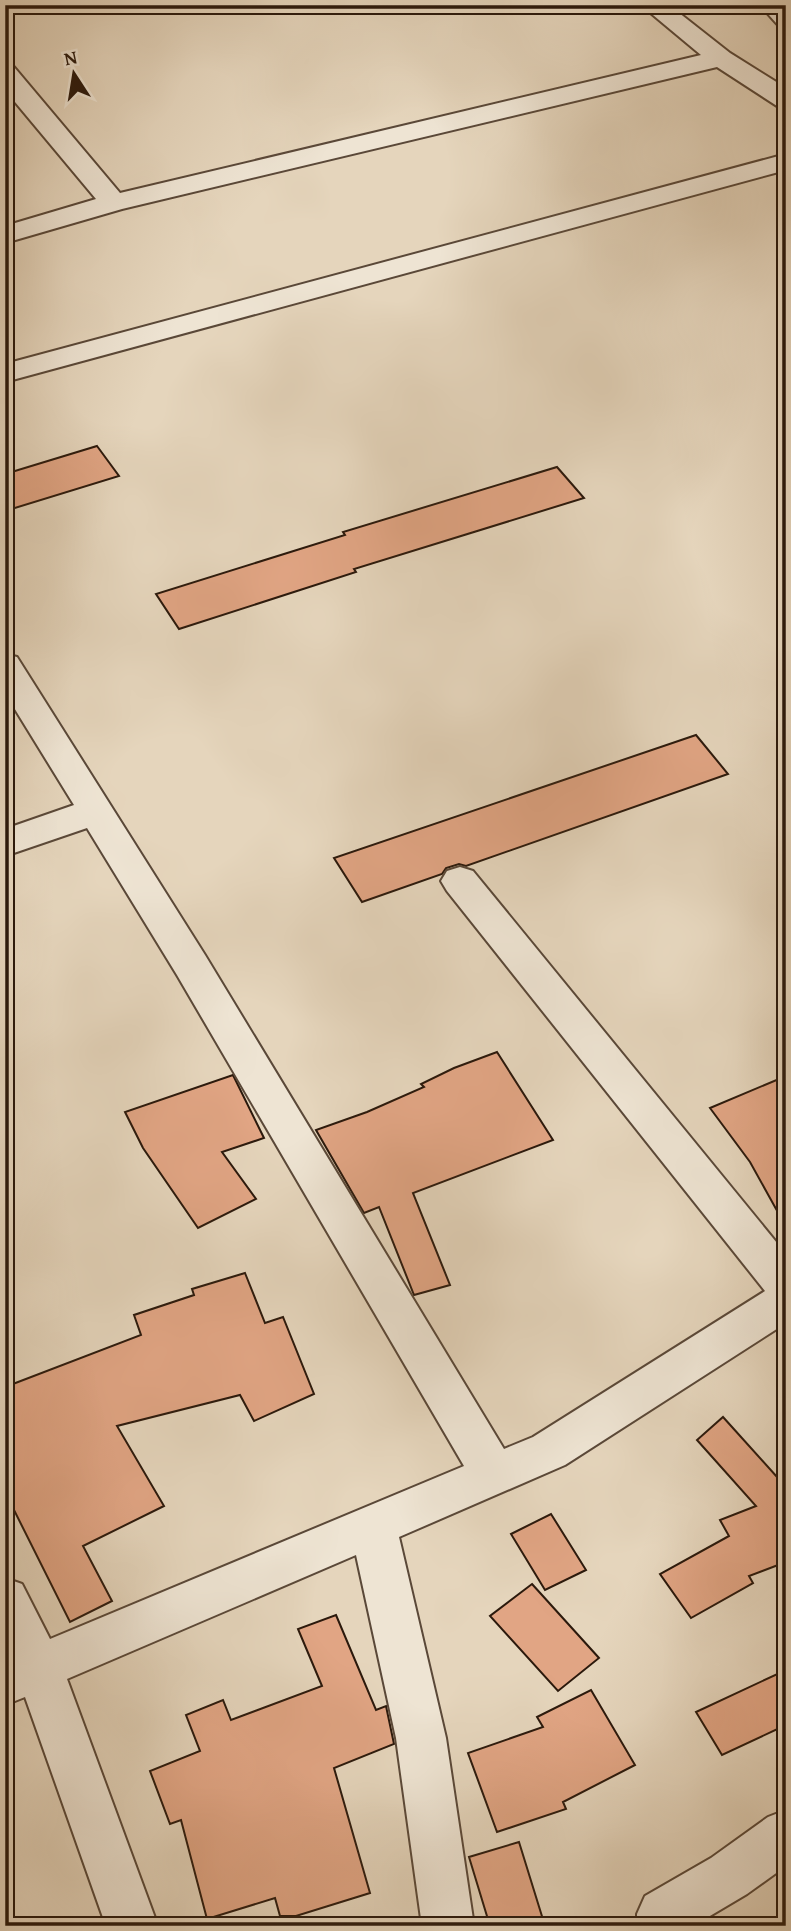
<svg xmlns="http://www.w3.org/2000/svg" width="791" height="1931" viewBox="0 0 791 1931" font-family="'Gentium Book Plus',serif">
<rect width="100%" height="100%" fill="#e5d5bc"/>
<filter id="stains"><feTurbulence type="fractalNoise" baseFrequency=".00286" numOctaves="4"/><feColorMatrix values="0 0 0 0 .2 0 0 0 0 .09 0 0 0 0 .02 0 0 0 .5 -.17"/></filter>
<radialGradient id="worn" r=".72"><stop offset=".6" stop-color="#630" stop-opacity="0"/><stop offset="1" stop-color="#630" stop-opacity=".3"/></radialGradient>
<!-- building -->
<path fill="#e1a584" stroke="#2b190c" stroke-width="2" d="M97 446 119 476 5 511V474Z
M557 467 584 498 354 569 356 572 179 629 156 594 345 535 343 532Z
M696 735 728 774 466 866 459 864 446 868 442 874 362 902 334 858Z
M497 1052 553 1140 413 1193 450 1285 414 1295 379 1207 364 1213 316 1130 367 1112 424 1087 421 1084 454 1068Z
M233 1075 264 1138 222 1152 256 1199 198 1228 143 1148 125 1112Z
M786 1076V1227L750 1162 710 1108Z
M245 1273 265 1323 283 1317 314 1394 254 1421 240 1395 117 1426 164 1506 83 1546 112 1601 70 1622 5 1492V1387L141 1335 134 1315 194 1295 192 1289Z
M723 1417 786 1487V1562L749 1576 753 1583 691 1618 660 1574 729 1536 720 1520 756 1506 697 1440Z
M551 1514 586 1570 545 1590 511 1534Z
M532 1584 599 1658 558 1691 490 1616Z
M336 1615 376 1710 386 1706 394 1744 334 1768 370 1893 296 1916H280L275 1898 207 1919 181 1820 170 1824 150 1771 200 1751 186 1715 223 1700 231 1720 322 1686 298 1629Z
M786 1670V1725L722 1755 696 1712Z
M591 1690 635 1765 563 1802 566 1809 497 1832 468 1753 543 1727 537 1717Z
M519 1842 545 1926H490L469 1857Z"/>
<g fill="none" stroke-linecap="round" stroke-linejoin="round">
<!-- minor casing -->
<g stroke="#5a4838" stroke-width="4">
<path id="minor" d="M641 5H669L730 53 786 88V108L777 106 717 67 122 209 5 243V226L96 199 5 90V65L14 67 120 193 701 55Z
M760 5H786V27L777 24Z
M786 154V170L5 382V364Z
M5 654 17 657 205 955 504 1449 533 1437 765 1291 447 891 441 881 447 871 460 867 473 871 786 1254V1323L565 1465 399 1537 446 1738 474 1926H422L396 1738 356 1555 67 1679 158 1926H106L25 1697 5 1705V1658L9 1657 5 1650V1578L22 1584 50 1639 464 1466 177 975 87 828 5 856V829L74 805 5 693Z
M786 1810V1866L747 1894 693 1926H637V1914L645 1896 711 1858 768 1817Z"/>
</g>
<!-- minor -->
<use href="#minor" fill="#eee4d3" fill-rule="evenodd"/>
</g>
<!-- margin -->
<rect width="791" height="1931" fill="none" stroke="#e5d5bc" stroke-width="28"/>
<rect x="7" y="7" width="777" height="1917" fill="none" stroke="#2b190c" stroke-width="3.5"/>
<rect x="14" y="14" width="763" height="1903" fill="none" stroke="#2b190c" stroke-width="2"/>
<!-- north arrow -->
<g transform="translate(74 74) rotate(348)" stroke="#eee4d3" stroke-width="5" paint-order="stroke">
<path d="M0-5L12 26L0 18L-12 26Z" fill="#2b190c"/>
<text y="-10" font-size="19" font-weight="bold" text-anchor="middle" fill="#2b190c">N</text>
</g>
<rect width="100%" height="100%" filter="url(#stains)"/>
<rect width="100%" height="100%" fill="url(#worn)"/>
</svg>
